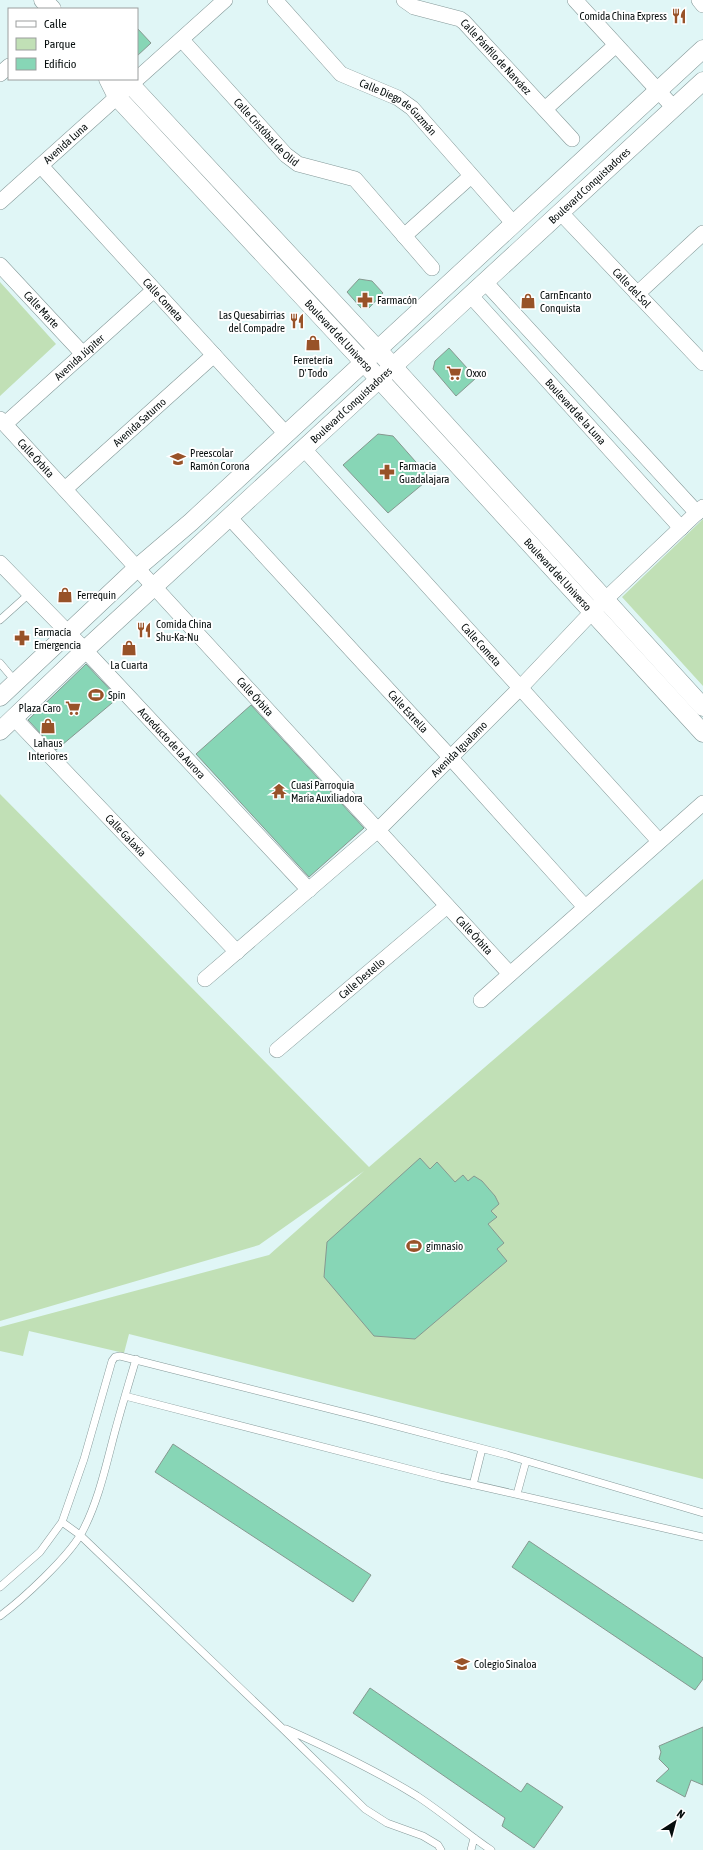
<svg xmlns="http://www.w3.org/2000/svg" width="703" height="1850" viewBox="0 0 703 1850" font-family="'Asap Condensed',sans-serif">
<rect width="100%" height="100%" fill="#e0f6f6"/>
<!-- green -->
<path fill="#c1e0b6" d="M0 282 56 344 0 396Z
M703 519V686L622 597Z
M0 794 369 1167 703 879V1479L129 1334 124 1353 29 1331 23 1356 0 1351V1327L269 1255 364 1171 259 1245 0 1321Z"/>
<!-- building -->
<path fill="#87d6b6" stroke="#869890" d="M137 28 151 43 137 56Z
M359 279 372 281 383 293 369 308H361L347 292Z
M449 348 476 378 456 396 433 369 435 361Z
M378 434 393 436 430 478 388 513 343 465Z
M86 664 118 698 56 750 28 720Z
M251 705 364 828 309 877 196 754Z
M420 1158 430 1169 437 1162 455 1182 463 1175 468 1181 474 1176 482 1181 495 1196 499 1204 491 1211 497 1217 488 1224 504 1243 497 1249 507 1261 415 1339 374 1336 324 1277 327 1242Z
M173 1444 371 1575 353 1602 155 1472Z
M529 1541 703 1658V1679L695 1690 512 1567Z
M370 1688 521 1792 527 1783 563 1807 534 1848 502 1826 505 1818 353 1713Z
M703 1727V1785L691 1780 685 1797 656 1781 669 1769 659 1759 661 1752 659 1746Z"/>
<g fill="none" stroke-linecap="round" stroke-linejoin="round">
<!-- service casing -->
<g stroke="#859999" stroke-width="8">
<path id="service" d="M0 620 30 593
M0 663 16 682
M125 1396 440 1477 703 1537
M473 1485 482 1449
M517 1494 526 1461
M62 1522 80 1535 282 1728 365 1809 387 1823 423 1836 438 1845 441 1850
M0 1587 40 1552 62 1522 84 1459 112 1361 115 1357 120 1356 366 1418 507 1455 703 1513
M0 1616C23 1599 67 1558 81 1534 97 1505 105 1470 113 1439 120 1412 128 1386 136 1359
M286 1729C331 1749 375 1770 417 1796 443 1813 466 1833 491 1850
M471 1850 474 1838"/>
</g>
<!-- minor casing -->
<g stroke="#859999" stroke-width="16">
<g id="minor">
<path id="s1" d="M275 0 341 74 398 98 412 108 514 224"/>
<path id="s2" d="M404 0 414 7 460 19 464 22 572 139"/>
<path d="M575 0 674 108"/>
<path d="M699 0 703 5"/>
<path id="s3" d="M182 40 286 155 298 164 355 179 432 268"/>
<path d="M0 74 9 66"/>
<path d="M545 109 616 45"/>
<path id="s4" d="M41 166 286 434"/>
<path id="s5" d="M0 202 225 0"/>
<path id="s6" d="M561 213 703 363"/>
<path d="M404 236 471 176"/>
<path id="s7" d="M0 265 83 354"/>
<path d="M486 283 697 513"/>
<path d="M637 294 703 233"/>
<path id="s8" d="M471 296 681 528"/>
<path id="s9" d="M0 419 510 974"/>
<path id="s10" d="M5 424 154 290"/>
<path id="s11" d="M304 449 659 841"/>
<path id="s12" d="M65 489 214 355"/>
<path id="s13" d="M230 518 450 757 585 907"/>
<path id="s14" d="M0 563 85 650 309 890"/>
<path id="s15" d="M14 718 237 952"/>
<path id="s16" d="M205 979 378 830 521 687 592 612 703 507"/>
<path d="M481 1000 703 803"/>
<path id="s17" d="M277 1050 447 906"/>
</g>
</g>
<!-- tertiary casing -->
<g stroke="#859999" stroke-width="19">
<g id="tertiary">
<path d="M43 0 52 9"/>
<path id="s18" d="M108 79 117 97 380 380 703 733"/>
<path d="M123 79 131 85 378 350 703 707"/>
<path d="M0 697 137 568 191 522 703 49"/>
<path id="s19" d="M0 731 85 650 703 81"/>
</g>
</g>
<!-- service -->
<use href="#service" stroke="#fff" stroke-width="7"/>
<!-- minor -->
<use href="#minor" stroke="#fff" stroke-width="15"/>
<!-- tertiary -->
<use href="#tertiary" stroke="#fff" stroke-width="18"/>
</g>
<!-- icons -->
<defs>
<g id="restaurant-bare" transform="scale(1.2)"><path d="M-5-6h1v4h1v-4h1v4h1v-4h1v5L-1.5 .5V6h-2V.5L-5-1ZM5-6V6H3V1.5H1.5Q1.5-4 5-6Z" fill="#985228" stroke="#fff" stroke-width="2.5" paint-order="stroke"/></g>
<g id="pharmacy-bare" transform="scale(1.2)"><path d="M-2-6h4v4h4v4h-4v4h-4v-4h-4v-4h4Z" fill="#985228" stroke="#fff" stroke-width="2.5" paint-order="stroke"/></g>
<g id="shop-bare" transform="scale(1.2)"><path d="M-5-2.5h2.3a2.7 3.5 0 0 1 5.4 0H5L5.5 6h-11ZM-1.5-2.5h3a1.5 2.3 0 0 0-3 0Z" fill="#985228" stroke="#fff" stroke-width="2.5" paint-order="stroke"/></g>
<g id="supermarket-bare" transform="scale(1.2)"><path d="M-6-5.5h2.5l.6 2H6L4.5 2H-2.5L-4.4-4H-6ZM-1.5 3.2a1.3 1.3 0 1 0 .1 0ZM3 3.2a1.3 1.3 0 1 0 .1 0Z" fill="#985228" stroke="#fff" stroke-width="2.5" paint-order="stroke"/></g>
<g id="school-bare" transform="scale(1.2)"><path d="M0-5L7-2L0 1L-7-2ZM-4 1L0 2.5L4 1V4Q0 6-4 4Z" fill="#985228" stroke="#fff" stroke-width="2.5" paint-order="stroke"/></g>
<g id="stadium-bare" transform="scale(1.2)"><path d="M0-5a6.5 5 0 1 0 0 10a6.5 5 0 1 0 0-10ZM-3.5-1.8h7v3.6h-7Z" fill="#985228" stroke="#fff" stroke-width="2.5" paint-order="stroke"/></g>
<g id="temple-bare" transform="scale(1.2)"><path d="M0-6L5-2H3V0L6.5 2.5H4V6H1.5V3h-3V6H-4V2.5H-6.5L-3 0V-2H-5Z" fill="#985228" stroke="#fff" stroke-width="2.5" paint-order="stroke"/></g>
</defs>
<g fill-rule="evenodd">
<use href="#restaurant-bare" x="679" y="16"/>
<use href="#pharmacy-bare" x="365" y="300"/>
<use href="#shop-bare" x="528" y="301"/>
<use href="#restaurant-bare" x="297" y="321"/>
<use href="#shop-bare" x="313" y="343"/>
<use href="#supermarket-bare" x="454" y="373"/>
<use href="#school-bare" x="178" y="459"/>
<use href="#pharmacy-bare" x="387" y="472"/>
<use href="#shop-bare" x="65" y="595"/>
<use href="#restaurant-bare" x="144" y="630"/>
<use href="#pharmacy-bare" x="22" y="638"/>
<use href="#shop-bare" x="129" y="648"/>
<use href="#stadium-bare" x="96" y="695"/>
<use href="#supermarket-bare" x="73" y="708"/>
<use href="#shop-bare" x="48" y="726"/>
<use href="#temple-bare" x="279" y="791"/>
<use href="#stadium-bare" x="414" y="1246"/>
<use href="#school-bare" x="462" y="1664"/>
</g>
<g text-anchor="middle" stroke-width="4" stroke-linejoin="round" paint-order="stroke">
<!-- poi labels -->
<g font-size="11" fill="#060d0d" stroke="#fff" text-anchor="start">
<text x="667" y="20" text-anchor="end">Comida China Express</text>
<text x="540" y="299">CarnEncanto<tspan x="540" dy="13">Conquista</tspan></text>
<text x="377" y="304">Farmacón</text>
<text x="285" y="319" text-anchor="end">Las Quesabirrias<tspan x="285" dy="13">del Compadre</tspan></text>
<text x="313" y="364" text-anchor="middle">Ferretería<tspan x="313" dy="13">D' Todo</tspan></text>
<text x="466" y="377">Oxxo</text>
<text x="190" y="457">Preescolar<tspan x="190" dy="13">Ramón Corona</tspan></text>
<text x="399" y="470">Farmacia<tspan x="399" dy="13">Guadalajara</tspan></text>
<text x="77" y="599">Ferrequin</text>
<text x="156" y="628">Comida China<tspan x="156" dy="13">Shu-Ka-Nu</tspan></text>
<text x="34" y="636">Farmacía<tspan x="34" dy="13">Emergencia</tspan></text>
<text x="129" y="669" text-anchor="middle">La Cuarta</text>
<text x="108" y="699">Spin</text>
<text x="61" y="712" text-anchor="end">Plaza Caro</text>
<text x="48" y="747" text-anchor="middle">Lahaus<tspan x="48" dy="13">Interiores</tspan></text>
<text x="291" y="789">Cuasi Parroquia<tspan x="291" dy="13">María Auxiliadora</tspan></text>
<text x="426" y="1250">gimnasio</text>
<text x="474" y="1668">Colegio Sinaloa</text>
</g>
<!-- street labels -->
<g font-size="11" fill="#060d0d" stroke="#fff">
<text dy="4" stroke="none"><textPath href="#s2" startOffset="112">Calle Pánfilo de Narváez</textPath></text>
<text dy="4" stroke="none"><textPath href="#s1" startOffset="166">Calle Diego de Guzmán</textPath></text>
<text dy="4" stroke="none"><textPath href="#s3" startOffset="125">Calle Cristóbal de Olid</textPath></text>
<text dy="4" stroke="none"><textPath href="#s5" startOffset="88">Avenida Luna</textPath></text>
<text dy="4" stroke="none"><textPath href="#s19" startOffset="803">Boulevard Conquistadores</textPath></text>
<text dy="4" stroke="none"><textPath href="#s6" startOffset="103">Calle del Sol</textPath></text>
<text dy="4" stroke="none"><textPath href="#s4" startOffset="181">Calle Cometa</textPath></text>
<text dy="4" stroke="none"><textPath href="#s7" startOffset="61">Calle Marte</textPath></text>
<text dy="4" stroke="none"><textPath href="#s18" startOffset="346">Boulevard del Universo</textPath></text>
<text dy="4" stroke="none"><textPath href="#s10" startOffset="100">Avenida Júpiter</textPath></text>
<text dy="4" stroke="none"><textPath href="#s19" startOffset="479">Boulevard Conquistadores</textPath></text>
<text dy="4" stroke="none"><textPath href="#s8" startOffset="156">Boulevard de la Luna</textPath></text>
<text dy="4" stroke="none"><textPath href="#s12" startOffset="100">Avenida Saturno</textPath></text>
<text dy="4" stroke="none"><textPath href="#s9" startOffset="53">Calle Órbita</textPath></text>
<text dy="4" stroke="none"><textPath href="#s18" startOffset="670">Boulevard del Universo</textPath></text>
<text dy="4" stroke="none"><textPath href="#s11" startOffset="264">Calle Cometa</textPath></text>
<text dy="4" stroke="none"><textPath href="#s9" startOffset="377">Calle Órbita</textPath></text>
<text dy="4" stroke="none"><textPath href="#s13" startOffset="263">Calle Estrella</textPath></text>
<text dy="4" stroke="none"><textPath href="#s14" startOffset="249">Acueducto de la Aurora</textPath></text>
<text dy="4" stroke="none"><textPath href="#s16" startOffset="343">Avenida Igualamo</textPath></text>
<text dy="4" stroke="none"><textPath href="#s15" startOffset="162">Calle Galaxia</textPath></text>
<text dy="4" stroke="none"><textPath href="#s9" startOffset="701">Calle Órbita</textPath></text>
<text dy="4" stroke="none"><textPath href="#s17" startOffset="111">Calle Destello</textPath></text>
</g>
</g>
<!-- legend -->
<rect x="8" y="8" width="130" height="72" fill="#ffffff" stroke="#9b9e9e"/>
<rect x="16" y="21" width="20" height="6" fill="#ffffff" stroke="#9b9e9e"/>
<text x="44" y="28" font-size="12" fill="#060d0d">Calle</text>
<rect x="16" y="38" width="20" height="12" fill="#c1e0b6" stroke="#9b9e9e"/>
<text x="44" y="48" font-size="12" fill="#060d0d">Parque</text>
<rect x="16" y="58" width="20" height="12" fill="#87d6b6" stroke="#9b9e9e"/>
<text x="44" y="68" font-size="12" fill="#060d0d">Edificio</text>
<!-- north arrow -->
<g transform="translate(675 1822) rotate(36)" stroke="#ffffff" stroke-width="3" paint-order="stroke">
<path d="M0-3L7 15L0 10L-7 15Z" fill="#060d0d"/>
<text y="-6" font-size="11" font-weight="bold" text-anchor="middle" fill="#060d0d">N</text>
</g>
</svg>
